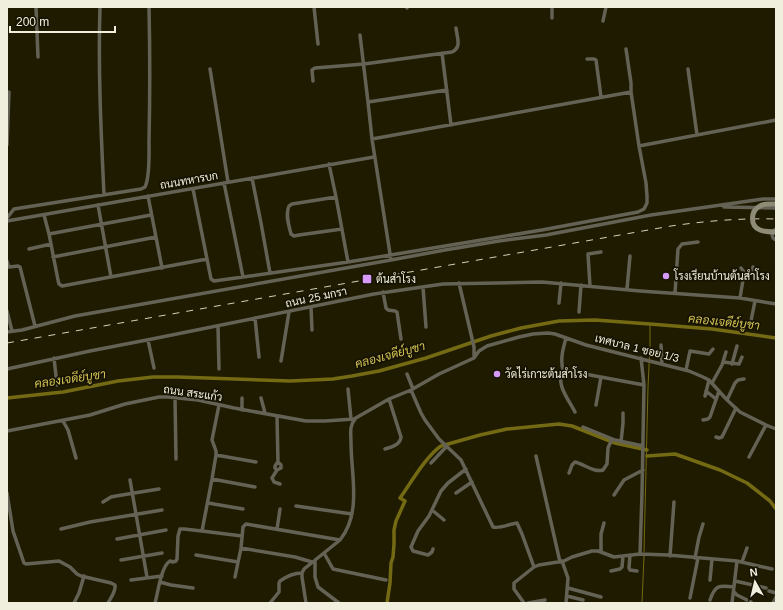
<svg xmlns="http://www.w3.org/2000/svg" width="783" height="610" viewBox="0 0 783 610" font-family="Arial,Sarabun,sans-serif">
<rect width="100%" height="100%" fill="#1f1b01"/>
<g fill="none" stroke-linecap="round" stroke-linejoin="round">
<!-- stream -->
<path stroke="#746a13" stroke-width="1" d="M644 552 648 387 650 345V324
M642 603 644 556"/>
<!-- canal -->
<path stroke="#746a13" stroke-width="3.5" d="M7 398 63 392 118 381 153 377H178L290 381 333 379 352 376 379 371 426 358 491 336 521 328 559 321 595 320 650 324 712 329 776 338
M647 456 675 454 720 470 747 483 770 501 776 509
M387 603 390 583 391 563 393 557 394 544V530L396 521 405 501 400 498C410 484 427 455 441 446L480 435 507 429 559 424 572 426 615 443 647 450"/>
<!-- street -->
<path stroke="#646255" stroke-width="3.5" d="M36 7 38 57
M100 7C98 69 101 132 104 195
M314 7 318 44
M407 7V8
M552 7V18
M603 21 606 7
M360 35 368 102 372 139 391 260
M626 49 631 83V92
M442 53 451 125
M587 59H594L596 60 601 97
M210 69 228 182
M688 69 697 135
M313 81 312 70 315 68 364 64 452 52C462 47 457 38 456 28
M368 102 447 90
M7 145 9 92
M639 146 776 120
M329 164 336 197 348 262
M252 178 261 223 270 273
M224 183 243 277
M193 189 207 259
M148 196 162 268
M336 197 292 204 289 206C285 214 289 226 291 234L294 236 299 235 342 229
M98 205 111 277
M724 207 776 208
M44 215 49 234 58 280 59 284 62 286 207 259 211 279 214 281 243 277 348 262 542 230 638 212 644 209 647 203V196L646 183 639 146 631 92 372 139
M7 218 14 209 141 189 145 187C150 177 149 154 149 142 150 97 150 52 149 7
M7 221 374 157
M776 229C772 231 771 234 773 238L776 240
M49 234 151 215
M29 249 51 244
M53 257 156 237
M7 261 9 267 18 266 20 267 35 326
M744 274H747L752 272 753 267
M459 283 474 347V356
M590 286 588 254 601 252
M423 287 426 327
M627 289 630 256
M383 292 386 308 388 310 395 311 397 312 401 339
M675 293 678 249 682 244 698 242
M740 298 744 274V272L741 268
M559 303 561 283
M311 307 312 330
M7 311 12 331
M579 312 581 285
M255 318 259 357
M218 326 219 369
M750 326 755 301
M7 332 22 330 75 316 391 260 445 250 499 241 546 235 651 215 763 199H776
M566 338C563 349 560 359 563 370L644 385
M148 340 154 368
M661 345 662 364
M54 358 57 385
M281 361 289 312
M723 362 739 364 742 357
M732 364 737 346
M7 369 90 351 152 339 374 294 443 284 542 282 640 291 740 298 776 304
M563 370C555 384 569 400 575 412
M686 370 690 351 709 354 713 349
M407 374 413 389
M712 383 722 365 726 352
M348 389 351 419
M411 390 421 413 425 420 439 439 461 460 493 527C500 529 509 524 517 523L522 534 534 567
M706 391 716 399
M705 396 709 380
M175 398 176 459
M261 398 265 413
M727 400 735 383 738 380 744 379
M596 405 601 377
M242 410V398
M277 416 278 463
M703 420 708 419 710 417 719 391
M63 421 68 430 76 458
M583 427 615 440 643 446
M7 431 90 415 125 404 159 397H168L198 400 234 408 306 421H325L354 419 389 399 411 390 439 374 474 358 479 351 487 346 519 337 533 334 548 333 555 334 586 345 689 371 703 377 709 380 727 400 740 412 766 425 776 429
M716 437 719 438 722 437 736 408
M621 442 623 423V413
M385 449C392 447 400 445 401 437L389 399
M216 455 256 462
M536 456 560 562
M749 457 766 425
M431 463 447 446
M277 470 275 468V466L277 463H279L281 465V468L277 470 272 478 274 482 280 484
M569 473 572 465 575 462C584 464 594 473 603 470L607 464 608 448 612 439
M212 479 255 487
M130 480 147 577
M7 493 13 531 24 563 26 564 59 561 70 567 77 574 81 576 111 583 115 585C116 592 111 597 108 603
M456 493 472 482
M614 495 624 480 643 470
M103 502 111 497 116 496 159 489
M208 503 243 509
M296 506 352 514
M432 510 444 520
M61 529 90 522 162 510
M277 529 280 509
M202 531 242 536
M117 539 166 530
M241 548 295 557 312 562
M433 549 432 552 428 555 413 551 411 547 418 531 429 516 441 491 448 483 466 469
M601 552V534L604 523
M324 553 333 569 386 580
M640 554 642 493 644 385 641 358
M196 555 238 562
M630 555 629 568 630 570 637 571
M670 556 674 502
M695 558 699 537 703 524
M121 560 162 553
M315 560V577L318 587 339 603
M562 561 568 578 566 603
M742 562 747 548
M611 571 620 569 622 567 623 556
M235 577 241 548 243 527 246 524 340 540
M131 580 162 576
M710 580 712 559
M735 581 766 588
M160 582 171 585 193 588
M568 588 601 597
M769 591 776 593
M734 592 737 595 751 602
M567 596 583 600
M690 598 698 558
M710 600C715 585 719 585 734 587
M74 603 79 593 84 576
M155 603C158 593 161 566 170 561L173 562 176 561 177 559 178 536 180 529H184L202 531 212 479 216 455V451L212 440 219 405
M270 603 279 592V583L280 581C287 576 294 573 302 573
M306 603 302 577V573L304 569 340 540C362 513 351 474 351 443 351 434 349 426 355 419
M524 603 514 589V583L534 567 539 565 564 561 572 557 592 551H598L614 557 640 554 668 555 737 561 772 569
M528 603 545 600
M732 603 737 561
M773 603 776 597"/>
<!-- rail -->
<path stroke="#d3d0be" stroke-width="1" stroke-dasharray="7 7" stroke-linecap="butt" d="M7 343 671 226C706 221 740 218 776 219"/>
<!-- secondary-bridge -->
<path stroke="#8e8b77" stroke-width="5" d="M776 204C771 204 764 203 760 206 750 211 750 226 760 230 765 232 771 232 776 232"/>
</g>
<!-- markers -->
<g fill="#d69bfa" stroke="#161200" stroke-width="1.5">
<circle cx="666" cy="276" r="4"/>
<rect x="362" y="274" width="10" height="10" rx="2"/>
<circle cx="497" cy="374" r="4"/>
</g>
<g text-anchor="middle" stroke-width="3.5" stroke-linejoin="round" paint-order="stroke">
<!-- street labels -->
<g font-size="11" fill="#f0eedd" stroke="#161200">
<text transform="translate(189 180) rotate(-10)" y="4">ถนนทหารบก</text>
<text transform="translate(316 297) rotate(-12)" y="4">ถนน 25 มกรา</text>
<text transform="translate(637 348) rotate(14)" y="4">เทศบาล 1 ซอย 1/3</text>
<text transform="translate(193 393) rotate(8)" y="4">ถนน สระแก้ว</text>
</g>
<!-- poi labels -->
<g font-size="11" fill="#f0eedd" stroke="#161200" text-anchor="start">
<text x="674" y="280">โรงเรียนบ้านต้นสำโรง</text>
<text x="376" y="283">ต้นสำโรง</text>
<text x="505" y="378">วัดไร่เกาะต้นสำโรง</text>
</g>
<!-- water labels -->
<g font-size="12" font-style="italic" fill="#d3c456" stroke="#161200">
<text transform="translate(724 322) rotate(6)" y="4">คลองเจดีย์บูชา</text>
<text transform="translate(390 355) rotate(-15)" y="4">คลองเจดีย์บูชา</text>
<text transform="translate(70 379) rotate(-8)" y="4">คลองเจดีย์บูชา</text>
</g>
</g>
<!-- border -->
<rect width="783" height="610" fill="none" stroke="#f0eedd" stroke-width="16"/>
<!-- north arrow -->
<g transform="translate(755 582) rotate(352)" stroke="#161200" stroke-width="3" paint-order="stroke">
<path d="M0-3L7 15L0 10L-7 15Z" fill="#f0eedd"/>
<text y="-6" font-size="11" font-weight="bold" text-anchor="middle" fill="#f0eedd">N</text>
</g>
<!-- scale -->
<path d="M10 26v6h105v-6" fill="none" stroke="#f0eedd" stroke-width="2"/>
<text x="16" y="26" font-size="12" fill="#f0eedd" stroke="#161200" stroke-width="3" paint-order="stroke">200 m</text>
</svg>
